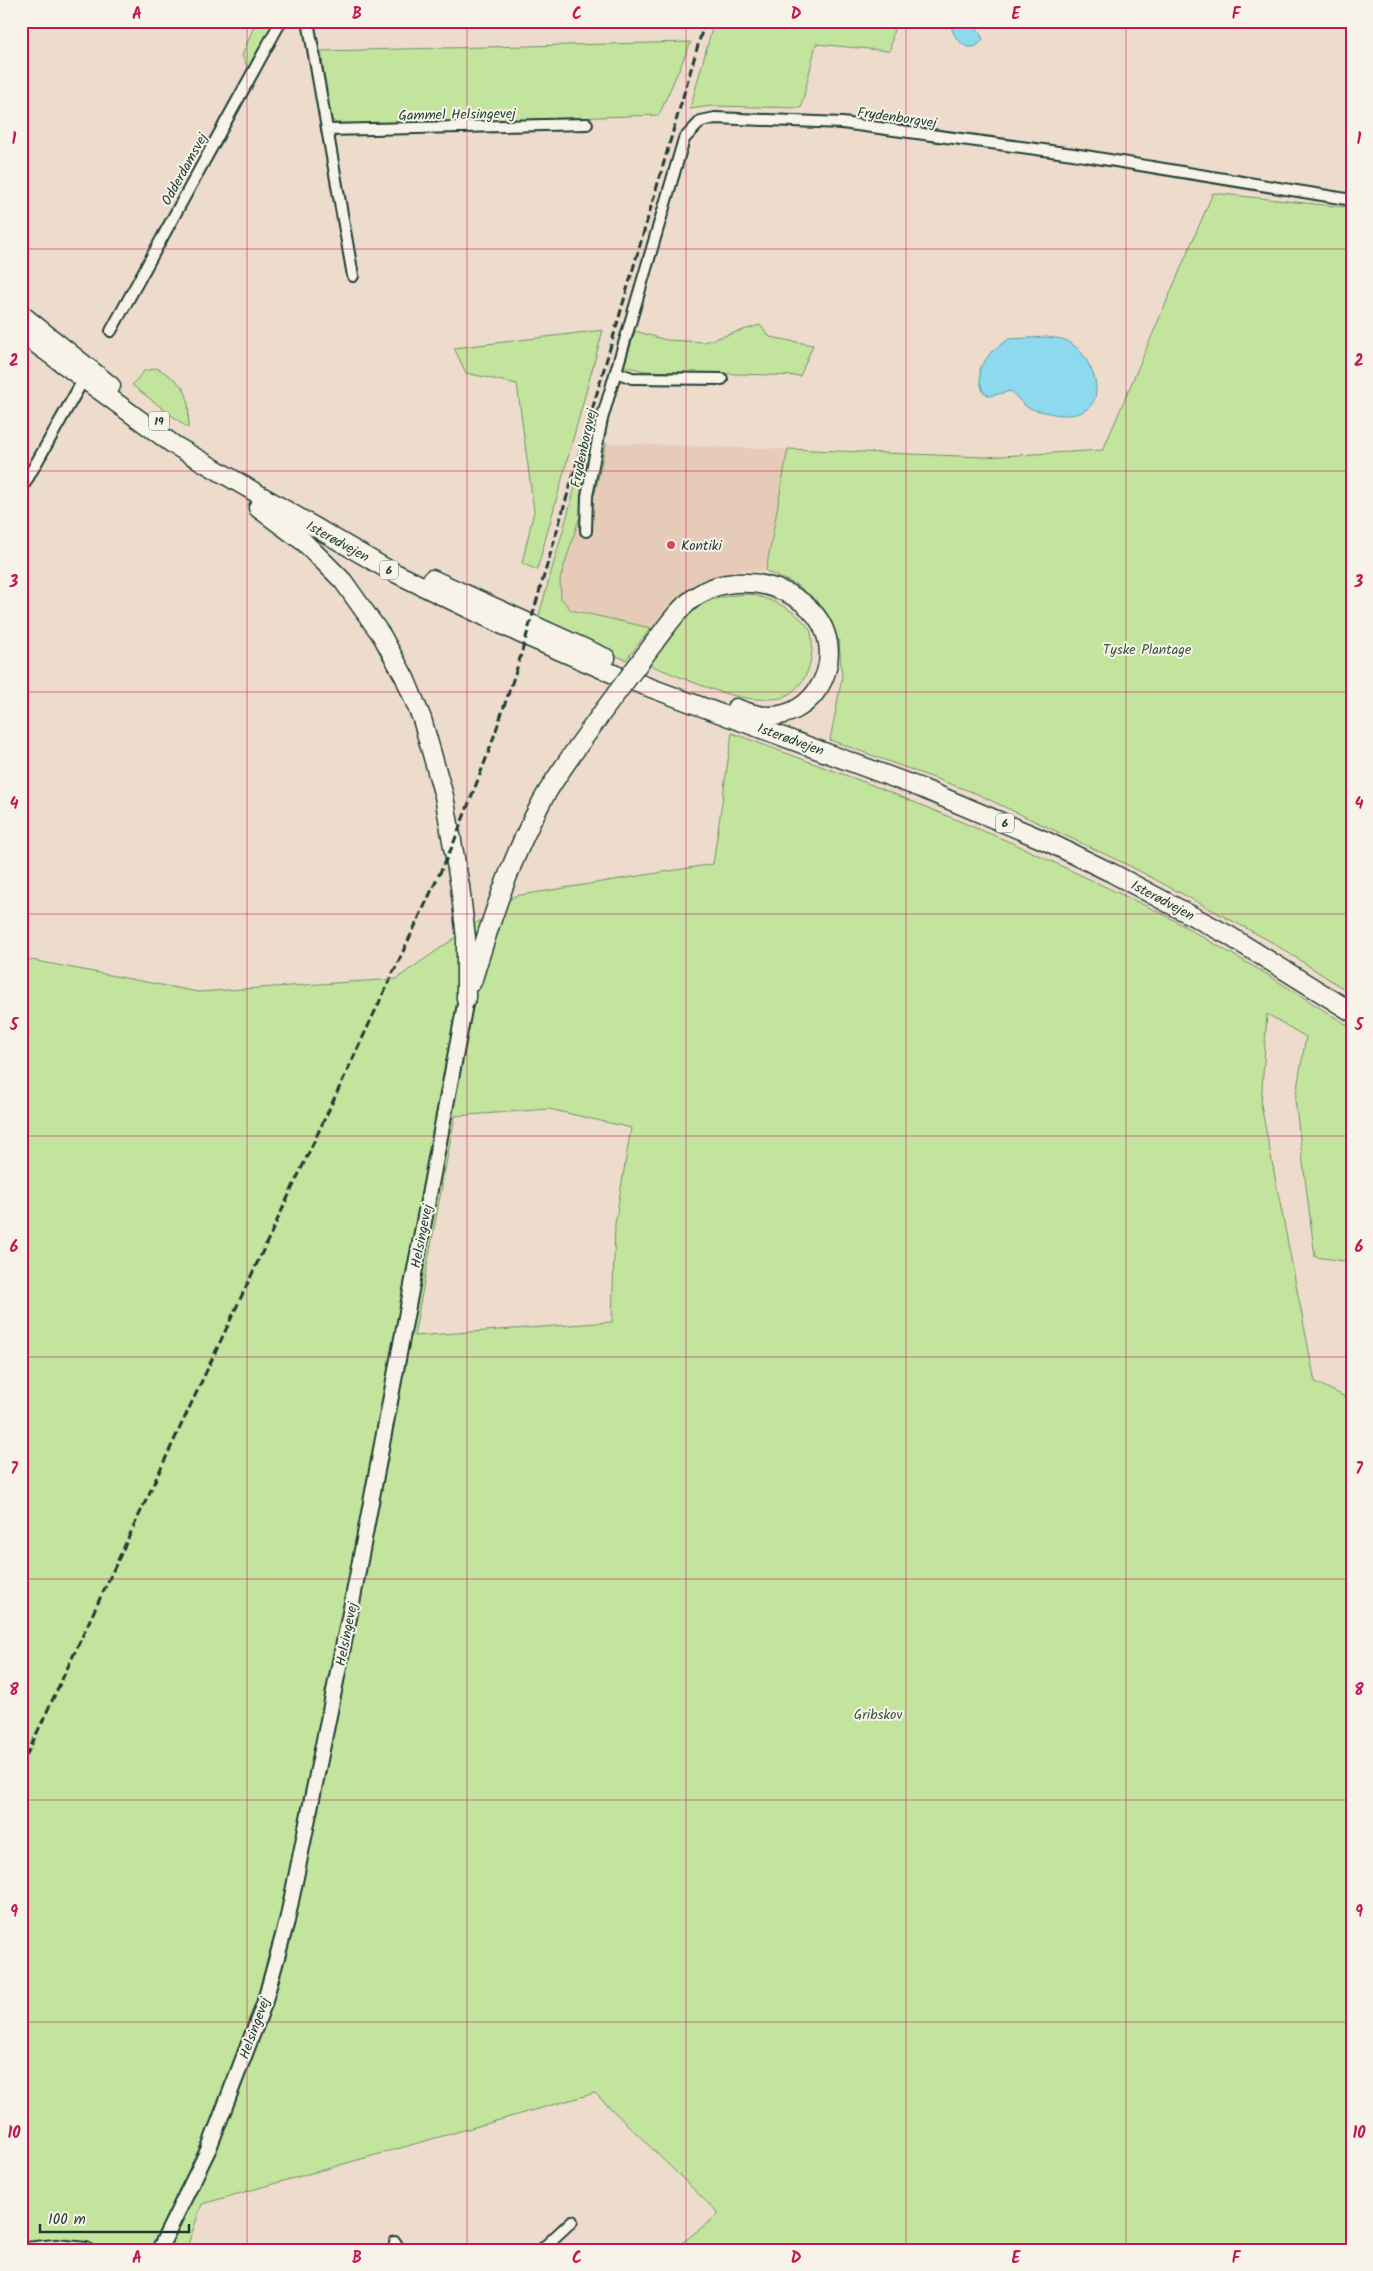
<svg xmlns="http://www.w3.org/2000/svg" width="1373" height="2271" viewBox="0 0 1373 2271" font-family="Kalam,sans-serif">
<rect width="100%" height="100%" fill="#eddccc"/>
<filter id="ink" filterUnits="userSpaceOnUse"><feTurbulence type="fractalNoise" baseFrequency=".02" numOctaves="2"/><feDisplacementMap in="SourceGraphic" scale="10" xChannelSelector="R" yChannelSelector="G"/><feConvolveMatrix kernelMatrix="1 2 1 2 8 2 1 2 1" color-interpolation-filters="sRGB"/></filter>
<g filter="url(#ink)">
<!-- built -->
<path fill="#e6ccb8" d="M606 443 788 449 766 571 741 570 706 580 687 593 651 628 571 609 561 598 560 579 579 519 595 493Z"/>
<!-- green -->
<path fill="#c3e49d" stroke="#719068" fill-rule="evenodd" d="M256 21H277L248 68 242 56Z
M714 21H895L890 51 816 44 801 108 710 106 690 109Z
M691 42 659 115 339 126 330 117 321 51Z
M1213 193 1352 208V994L1270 941 1130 866 975 793 830 740 842 678 839 641 825 616 799 586 766 571 788 449 984 457 1103 450Z
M760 325 770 337 813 345 800 376 645 371 624 366 635 331 666 340 704 342Z
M603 330 537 570 522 563 534 511 517 384 466 373 454 348Z
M157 368C188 386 190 393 188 428L132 385 144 371Z
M588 442 606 443 595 493 579 519 560 579 561 598 571 610 651 628 626 660 537 622Z
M750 594C773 600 796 609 810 630 812 634 811 638 812 641 813 663 806 686 785 696 781 699 772 699 766 699 732 702 680 676 647 664 679 620 691 596 750 594Z
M732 733 880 788 1017 845 1163 914 1263 972 1352 1028V1262L1315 1257 1295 1100 1306 1037 1267 1014 1261 1105 1315 1382 1352 1400V2250H673L719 2214 595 2093 202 2204 186 2250H21V958L198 992 396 979 515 896 713 864ZM549 1109 631 1128 615 1224 612 1322 414 1336 455 1116Z"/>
<!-- water -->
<path fill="#8dd9ed" stroke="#619ba3" d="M951 21H973L983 39C971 59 950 38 951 21Z
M1047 337C1053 338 1063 338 1069 342 1078 347 1085 356 1089 365 1108 401 1087 422 1049 413 1025 408 1027 409 1011 391L990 396 983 392 980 381V368L991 352 1009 339Z
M1352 1358V1390L1347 1383 1348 1366Z"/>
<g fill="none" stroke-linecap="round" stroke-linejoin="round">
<!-- street casing -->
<g stroke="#1f3d34" stroke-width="14">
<path id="street" d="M308 21 353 276
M327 130 587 124
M111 331 281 21
M616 372 632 378 722 379
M21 490 86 375
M586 531 587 496 602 419 684 139 701 121 715 118 842 123 1073 154 1352 200
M395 2242 400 2250
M541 2250 572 2221"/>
</g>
<!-- secondary casing -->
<g stroke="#1f3d34" stroke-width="18">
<path id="secondary" d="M26 2250 56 2247 86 2250
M159 2250 209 2148 264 2004 287 1921 352 1603 466 999"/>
</g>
<!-- highway casing -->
<g stroke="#1f3d34" stroke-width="21">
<path id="highway" d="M21 314 111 386
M21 333 174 445 387 569 519 633 616 675 921 788 1046 841 1112 873 1228 935 1352 1012
M258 508 304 542 343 581 382 636 405 678 422 719 444 796 460 886 466 938V999
M432 579 606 658
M654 643C667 626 679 607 698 595 740 567 819 589 828 643 834 679 807 716 769 716 758 716 746 712 736 708
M472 982C491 920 511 858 542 801 560 769 583 740 604 710"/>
</g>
<!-- street -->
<use href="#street" stroke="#f7f3e8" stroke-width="10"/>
<!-- secondary -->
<use href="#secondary" stroke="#f7f3e8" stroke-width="14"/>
<!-- highway -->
<use href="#highway" stroke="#f7f3e8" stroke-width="18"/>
<!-- rail -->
<path stroke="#1f3d34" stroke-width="3" stroke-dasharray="8 4" stroke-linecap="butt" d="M21 1767 452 847 489 751 518 665 705 21"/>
<!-- highway-bridge casing -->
<g stroke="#1f3d34" stroke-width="21" stroke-linecap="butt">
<path id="highway-bridge" d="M604 710 654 643"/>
</g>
<!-- highway-bridge -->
<use href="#highway-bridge" stroke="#f7f3e8" stroke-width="18"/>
</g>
</g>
<!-- grid -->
<path fill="none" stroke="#c2185b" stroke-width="1" stroke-opacity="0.55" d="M247 21V2250M467 21V2250M686 21V2250M906 21V2250M1126 21V2250M21 249H1352M21 471H1352M21 692H1352M21 914H1352M21 1136H1352M21 1357H1352M21 1579H1352M21 1800H1352M21 2022H1352"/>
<!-- markers -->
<circle fill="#d1495b" stroke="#f7f3e8" stroke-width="2" cx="671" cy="545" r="5"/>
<g text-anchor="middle" stroke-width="4" stroke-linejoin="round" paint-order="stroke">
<!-- shield labels -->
<g fill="#f7f3e8" stroke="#60746a" stroke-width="1">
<rect x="149" y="411.5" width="20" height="19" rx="4"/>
<rect x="380" y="560.5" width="18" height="19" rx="4"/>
<rect x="996" y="813.5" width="18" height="19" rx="4"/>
</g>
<g font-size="12" font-weight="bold" fill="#1f3d34">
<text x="159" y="425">19</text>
<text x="389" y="574">6</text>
<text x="1005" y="827">6</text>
</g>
<!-- street labels -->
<g font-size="14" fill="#1f3d34" stroke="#f7f3e8">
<text transform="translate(457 114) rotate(-1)" y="5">Gammel Helsingevej</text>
<text transform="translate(897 117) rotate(8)" y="5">Frydenborgvej</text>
<text transform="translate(184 169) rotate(-61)" y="5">Odderdamsvej</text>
<text transform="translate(583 448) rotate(-78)" y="5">Frydenborgvej</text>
<text transform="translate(338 541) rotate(29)" y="5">Isterødvejen</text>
<text transform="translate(791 739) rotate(20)" y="5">Isterødvejen</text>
<text transform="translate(1163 900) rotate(28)" y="5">Isterødvejen</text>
<text transform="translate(421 1236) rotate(-79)" y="5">Helsingevej</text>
<text transform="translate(346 1634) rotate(-79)" y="5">Helsingevej</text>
<text transform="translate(254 2028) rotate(-70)" y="5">Helsingevej</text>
</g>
<!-- poi labels -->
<g font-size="14" fill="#1f3d34" stroke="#f7f3e8" text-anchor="start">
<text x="681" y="550">Kontiki</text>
</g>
<!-- park labels -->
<g font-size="14" fill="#385644" stroke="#f7f3e8">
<text x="1147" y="654">Tyske Plantage</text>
<text x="878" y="1719">Gribskov</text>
</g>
</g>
<!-- margin -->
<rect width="1373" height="2271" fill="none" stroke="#f7f3e8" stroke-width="55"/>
<!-- scale -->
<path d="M40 2224v8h149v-8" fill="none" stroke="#1f3d34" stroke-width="2.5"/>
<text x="48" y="2224" font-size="15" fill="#1f3d34" stroke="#f7f3e8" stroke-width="4" paint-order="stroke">100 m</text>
<rect x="28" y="28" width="1318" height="2216" fill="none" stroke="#c2185b" stroke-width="2"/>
<g font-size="16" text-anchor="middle" font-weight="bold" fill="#c2185b">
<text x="137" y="19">A</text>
<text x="357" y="19">B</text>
<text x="577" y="19">C</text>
<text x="796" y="19">D</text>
<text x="1016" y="19">E</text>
<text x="1236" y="19">F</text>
<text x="14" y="144">1</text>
<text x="1359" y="144">1</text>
<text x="14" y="366">2</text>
<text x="1359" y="366">2</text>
<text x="14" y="587">3</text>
<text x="1359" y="587">3</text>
<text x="14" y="809">4</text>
<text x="1359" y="809">4</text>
<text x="14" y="1030">5</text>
<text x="1359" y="1030">5</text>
<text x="14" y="1252">6</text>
<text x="1359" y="1252">6</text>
<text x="14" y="1474">7</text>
<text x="1359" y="1474">7</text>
<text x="14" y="1695">8</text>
<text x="1359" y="1695">8</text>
<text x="14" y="1917">9</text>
<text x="1359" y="1917">9</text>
<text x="14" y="2138">10</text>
<text x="1359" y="2138">10</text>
<text x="137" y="2263">A</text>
<text x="357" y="2263">B</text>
<text x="577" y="2263">C</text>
<text x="796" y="2263">D</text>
<text x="1016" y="2263">E</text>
<text x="1236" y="2263">F</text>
</g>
</svg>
